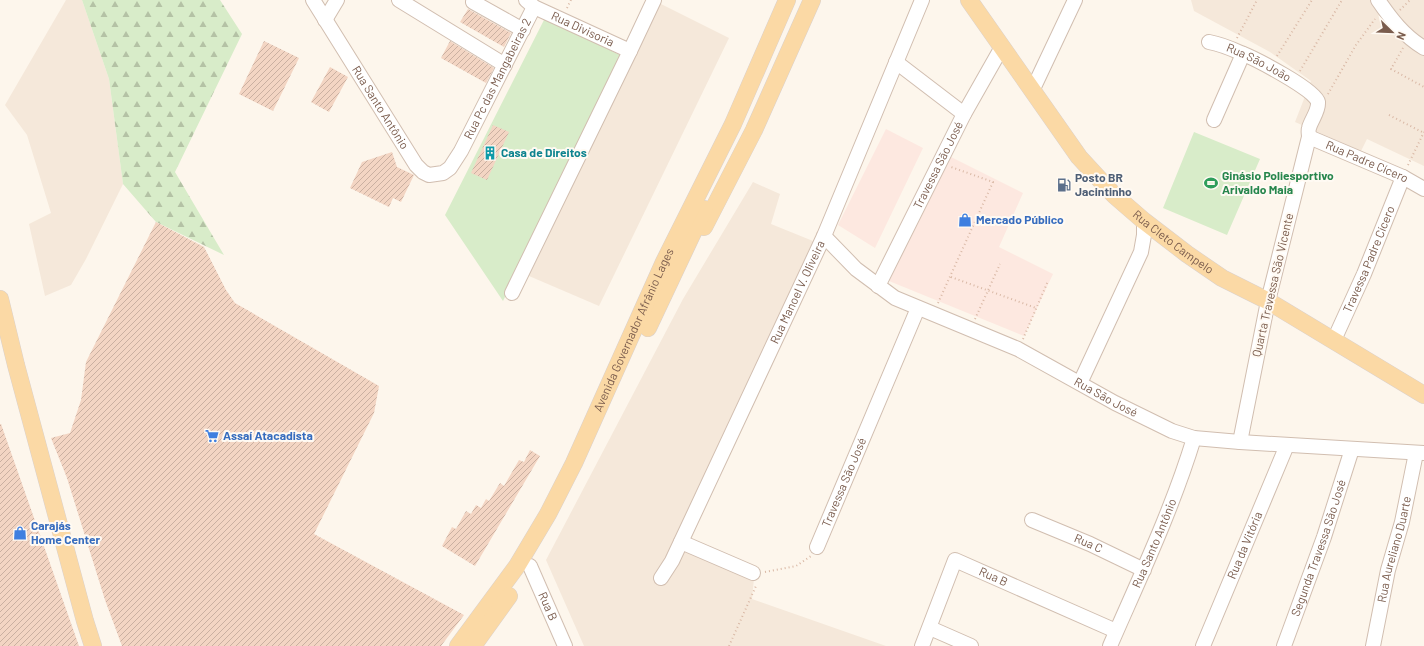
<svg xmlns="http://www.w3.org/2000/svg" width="1424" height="646" viewBox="0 0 1424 646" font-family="Barlow,sans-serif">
<defs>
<pattern id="forest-firs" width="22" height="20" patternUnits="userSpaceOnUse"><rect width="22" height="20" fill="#d8ecc9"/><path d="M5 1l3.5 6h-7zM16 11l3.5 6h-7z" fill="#b4c2a5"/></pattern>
<pattern id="building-hatch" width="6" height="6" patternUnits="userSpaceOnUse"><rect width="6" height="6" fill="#f3d5c3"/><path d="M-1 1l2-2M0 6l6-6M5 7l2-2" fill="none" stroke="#cab0a1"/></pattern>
</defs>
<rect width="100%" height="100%" fill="#fdf6ec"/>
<!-- residential -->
<path fill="#f5e8da" d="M66 0H82L109 79 123 184 86 259 71 285 45 296 29 224 51 213 27 135 5 105Z
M1191 0H1424V166L1367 139 1361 151 1295 122 1311 81 1270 52 1194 11Z
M659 3 729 38 599 306 529 276Z
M753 182 780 194 771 224 813 241 676 542 754 578 752 599 886 646H584L546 560 683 299Z"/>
<!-- commercial -->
<path fill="#fde8e0" d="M886 129 923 148 875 248 838 225Z
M949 156 1023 193 999 247 1053 274 1024 336 889 281Z"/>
<!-- green -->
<path fill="#d8ecc9" d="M545 18 622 56 503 301 445 215Z
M1194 132 1260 159 1227 235 1163 208Z"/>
<!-- forest -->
<path fill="url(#forest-firs)" d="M82 0H220L242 34 175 172 224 255 156 222 123 184 109 79Z"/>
<!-- building -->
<path fill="url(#building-hatch)" d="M468 9 511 33 504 47 460 22Z
M264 41 299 58 273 111 239 94Z
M450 41 494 68 486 83 441 58Z
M330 67 348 77 329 112 311 102Z
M493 125 509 132 487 180 471 173Z
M392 152 397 167 414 175 401 202 393 198 389 207 350 188 362 162Z
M156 222 204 247 226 290 235 303 379 386 374 413 314 534 464 615 441 646H122L105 600 67 478 51 438 70 433 81 400 86 362Z
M0 424H1L79 646H0Z
M530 450 540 456 475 566 442 546 452 527 456 529 466 511 471 514 476 505 481 508 486 499 489 501 500 483 504 486 519 460 524 462Z"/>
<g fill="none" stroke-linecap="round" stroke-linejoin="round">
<!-- minor casing -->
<g stroke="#d1beb0" stroke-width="16">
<g id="minor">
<path id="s1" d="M313 0 416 165 423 172 429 175 443 173 450 168 461 151 534 7"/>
<path d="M399 0 505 65"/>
<path id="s2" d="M526 0 534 7 630 51"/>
<path d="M1378 0C1391 19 1404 36 1424 48"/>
<path d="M473 2 523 30"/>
<path d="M325 20 337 0"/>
<path id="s3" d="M1209 42C1220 44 1230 48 1241 53 1254 58 1316 90 1318 102 1319 111 1311 120 1309 128 1308 131 1309 134 1309 137L1268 301 1240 442"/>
<path d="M896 62 964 114"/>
<path d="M1032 91 1075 0"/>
<path d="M1214 120 1243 54"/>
<path id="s4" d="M1309 137 1403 177 1424 189"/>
<path id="s5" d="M824 236 856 269 895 298 1018 349 1115 403 1172 431 1194 438 1240 442 1424 453"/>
<path id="s6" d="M878 286 964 114 1002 47"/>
<path d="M512 293 630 51 654 0"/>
<path id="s7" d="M1334 340 1364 274 1403 177"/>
<path d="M1080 383 1141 252 1144 235V221"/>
<path id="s8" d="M1032 520 1090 544 1144 570"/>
<path d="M681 542 753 573"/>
<path id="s9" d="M817 547 918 308"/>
<path id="s10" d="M530 566 565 646"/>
<path id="s11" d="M661 578 672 561 824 236 922 0"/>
<path d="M930 628 971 646"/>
<path id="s12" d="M922 646 955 560 1116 631"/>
<path id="s13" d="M1110 646C1140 577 1172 510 1194 438"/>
<path id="s14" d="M1203 646 1287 445"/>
<path id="s15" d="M1284 646 1324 537 1352 449"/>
<path id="s16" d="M1373 646 1388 570 1402 522 1416 453"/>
</g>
</g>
<!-- major casing -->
<g stroke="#dad1cd" stroke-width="18">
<g id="major">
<path id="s17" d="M969 0 1079 157 1114 195 1144 221 1187 254 1222 278 1268 301 1424 395"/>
<path d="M704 227 754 130 812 0"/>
<path d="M0 299 16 365 85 621 93 646"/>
<path d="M648 328 704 209"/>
<path id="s18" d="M458 646 517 566 548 514 574 463 664 262 733 124 787 0"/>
<path d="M473 646 509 596"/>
</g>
</g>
<!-- path -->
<path stroke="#d9b8a5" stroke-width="2" stroke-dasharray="1 3" stroke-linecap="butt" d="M567 8 571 0
M1400 10 1410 0
M1237 38 1257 0
M1403 48 1391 69 1424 87
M1277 56 1312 0
M1300 71 1342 0
M1328 94 1356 45 1375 19
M1389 115 1424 133
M1408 165 1424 132
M951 277 1036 308
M938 303 993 182 951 167
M975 319 1000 264
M1023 339 1048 281
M765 572 796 566 811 556
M729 646 756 586"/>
<!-- minor -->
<use href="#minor" stroke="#fff" stroke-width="14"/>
<!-- major -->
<use href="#major" stroke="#fbd9a5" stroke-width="17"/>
</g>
<!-- icons -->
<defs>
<g id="building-bare" transform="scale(1.08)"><path d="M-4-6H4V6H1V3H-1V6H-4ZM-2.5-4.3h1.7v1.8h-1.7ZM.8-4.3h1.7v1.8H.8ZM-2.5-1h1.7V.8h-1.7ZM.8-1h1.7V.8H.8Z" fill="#0f9aa8" stroke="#fffaf3" stroke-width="2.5" paint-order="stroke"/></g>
<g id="stadium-bare" transform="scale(1.08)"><path d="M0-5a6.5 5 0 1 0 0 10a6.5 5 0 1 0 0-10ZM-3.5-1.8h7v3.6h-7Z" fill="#2e9e5b" stroke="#fffaf3" stroke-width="2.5" paint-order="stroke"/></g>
<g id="fuel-bare" transform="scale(1.08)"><path d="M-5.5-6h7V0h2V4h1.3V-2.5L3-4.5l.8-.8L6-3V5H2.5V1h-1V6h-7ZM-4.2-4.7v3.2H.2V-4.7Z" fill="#5c6f8a" stroke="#fffaf3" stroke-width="2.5" paint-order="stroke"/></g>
<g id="shop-bare" transform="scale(1.08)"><path d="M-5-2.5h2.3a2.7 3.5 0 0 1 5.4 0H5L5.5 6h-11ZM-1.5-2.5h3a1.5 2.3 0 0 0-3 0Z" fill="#3f7fe0" stroke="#fffaf3" stroke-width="2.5" paint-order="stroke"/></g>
<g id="supermarket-bare" transform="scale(1.08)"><path d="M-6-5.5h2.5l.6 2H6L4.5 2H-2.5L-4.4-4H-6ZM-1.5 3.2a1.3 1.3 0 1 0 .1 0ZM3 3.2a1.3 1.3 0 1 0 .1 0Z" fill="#3f7fe0" stroke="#fffaf3" stroke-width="2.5" paint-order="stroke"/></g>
</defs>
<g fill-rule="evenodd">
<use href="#building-bare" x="490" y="153"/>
<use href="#stadium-bare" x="1211" y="183"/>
<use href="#fuel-bare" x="1064" y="185"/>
<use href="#shop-bare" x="965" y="220"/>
<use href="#supermarket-bare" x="212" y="436"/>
<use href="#shop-bare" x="20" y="533"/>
</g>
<g text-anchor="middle" stroke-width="4" stroke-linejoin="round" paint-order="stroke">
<!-- street labels -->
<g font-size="12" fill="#7a5c4d" stroke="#fffaf3">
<text dy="4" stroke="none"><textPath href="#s2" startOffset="64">Rua Divisoria</textPath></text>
<text dy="4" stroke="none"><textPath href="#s3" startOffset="54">Rua São João</textPath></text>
<text dy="4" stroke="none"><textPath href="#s1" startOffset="335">Rua Pc das Mangabeiras 2</textPath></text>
<text dy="4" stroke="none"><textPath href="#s1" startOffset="127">Rua Santo Antônio</textPath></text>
<text dy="4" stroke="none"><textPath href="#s4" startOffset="63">Rua Padre Cícero</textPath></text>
<text dy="4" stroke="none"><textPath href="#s6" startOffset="135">Travessa São José</textPath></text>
<text dy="4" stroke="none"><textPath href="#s17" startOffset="319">Rua Cleto Campelo</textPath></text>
<text dy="4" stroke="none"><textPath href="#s7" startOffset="88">Travessa Padre Cícero</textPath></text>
<text transform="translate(1273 285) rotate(-77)" y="4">Quarta Travessa São Vicente</text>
<text dy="4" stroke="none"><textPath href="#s11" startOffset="317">Rua Manoel V. Oliveira</textPath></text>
<text dy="4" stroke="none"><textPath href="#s18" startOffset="363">Avenida Governador Afrânio Lages</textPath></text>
<text dy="4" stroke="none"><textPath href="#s5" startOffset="328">Rua São José</textPath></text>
<text dy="4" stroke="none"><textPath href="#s9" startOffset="70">Travessa São José</textPath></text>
<text dy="4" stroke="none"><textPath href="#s13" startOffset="112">Rua Santo Antônio</textPath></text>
<text dy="4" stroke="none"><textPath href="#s8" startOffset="61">Rua C</textPath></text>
<text dy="4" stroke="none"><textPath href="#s14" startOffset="109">Rua da Vitória</textPath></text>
<text dy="4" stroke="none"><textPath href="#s15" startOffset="104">Segunda Travessa São José</textPath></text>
<text dy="4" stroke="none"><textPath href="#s16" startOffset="99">Rua Aureliano Duarte</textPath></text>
<text dy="4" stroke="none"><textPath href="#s12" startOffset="134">Rua B</textPath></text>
<text dy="4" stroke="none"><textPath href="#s10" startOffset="44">Rua B</textPath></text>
</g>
<!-- culture labels -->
<g font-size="12" font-weight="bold" fill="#0d838f" stroke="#fffaf3" text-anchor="start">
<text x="501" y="157">Casa de Direitos</text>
</g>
<!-- leisure labels -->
<g font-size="12" font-weight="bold" fill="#27864d" stroke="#fffaf3" text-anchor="start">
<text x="1222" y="180">Ginásio Poliesportivo<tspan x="1222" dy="14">Arivaldo Maia</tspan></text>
</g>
<!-- service labels -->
<g font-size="12" font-weight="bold" fill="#4e5e75" stroke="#fffaf3" text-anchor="start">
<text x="1075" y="182">Posto BR<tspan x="1075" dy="14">Jacintinho</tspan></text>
</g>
<!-- shop labels -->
<g font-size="12" font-weight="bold" fill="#366cbe" stroke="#fffaf3" text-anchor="start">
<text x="976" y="224">Mercado Público</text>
<text x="223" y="440">Assaí Atacadista</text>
<text x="31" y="530">Carajás<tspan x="31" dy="14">Home Center</tspan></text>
</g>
</g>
<!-- north arrow -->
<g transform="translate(1392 32) rotate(113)" stroke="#fffaf3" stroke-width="3" paint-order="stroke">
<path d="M0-3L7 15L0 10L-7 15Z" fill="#7a5c4d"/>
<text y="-6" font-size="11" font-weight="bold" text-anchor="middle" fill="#7a5c4d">N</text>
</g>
</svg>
